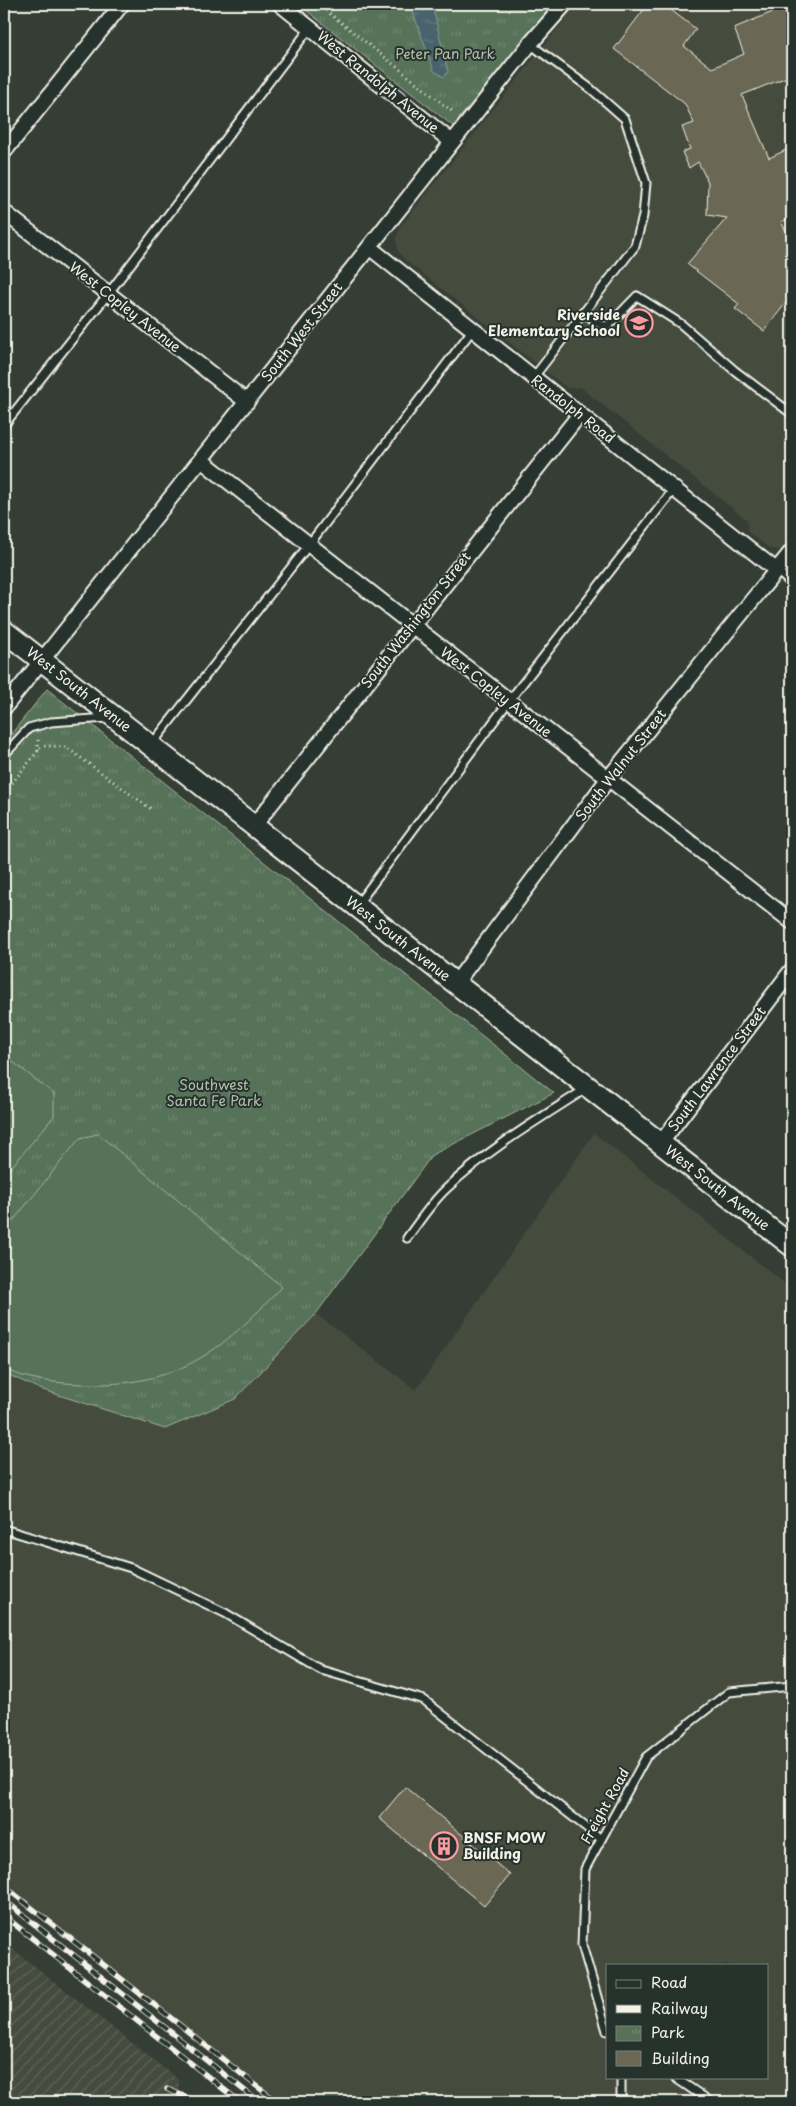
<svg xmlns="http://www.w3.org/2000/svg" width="796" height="2106" viewBox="0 0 796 2106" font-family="'Playpen Sans',sans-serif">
<defs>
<pattern id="industrial-furrows" width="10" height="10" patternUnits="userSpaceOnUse" patternTransform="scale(1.25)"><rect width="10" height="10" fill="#444b3e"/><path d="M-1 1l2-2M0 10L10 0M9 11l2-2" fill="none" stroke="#60655a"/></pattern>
<pattern id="park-tufts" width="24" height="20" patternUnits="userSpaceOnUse" patternTransform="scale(1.25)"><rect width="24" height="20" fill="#577258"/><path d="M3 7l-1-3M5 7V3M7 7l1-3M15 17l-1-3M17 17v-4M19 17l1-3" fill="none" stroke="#708770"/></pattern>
<pattern id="water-ripples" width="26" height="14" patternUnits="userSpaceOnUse" patternTransform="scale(1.25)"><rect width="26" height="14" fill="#48646d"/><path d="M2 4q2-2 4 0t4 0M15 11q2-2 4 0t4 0" fill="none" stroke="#637b82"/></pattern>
</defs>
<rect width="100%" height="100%" fill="#343e35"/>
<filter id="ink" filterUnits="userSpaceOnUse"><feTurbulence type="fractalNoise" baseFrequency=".02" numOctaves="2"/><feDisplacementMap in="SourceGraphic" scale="10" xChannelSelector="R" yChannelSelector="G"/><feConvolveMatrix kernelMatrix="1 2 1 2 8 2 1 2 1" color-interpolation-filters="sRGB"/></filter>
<g filter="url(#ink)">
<!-- built -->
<path fill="#444b3e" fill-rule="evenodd" d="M577 4H792V539L782 550 770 549 748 532 747 520 580 387 568 389 405 260 398 251 396 238 400 227Z
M594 1133 792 1289V2102H280L4 1882V1375L40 1389 165 1429 235 1399 316 1314 416 1390ZM607 1965H767V2077H607Z"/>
<!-- industrial -->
<path fill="url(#industrial-furrows)" d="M4 1942 179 2080 178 2102H4Z"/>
<!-- park -->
<path fill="url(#park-tufts)" stroke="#a6b2a0" d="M298 4H553L453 126Z
M47 689 554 1093 432 1155 316 1314 235 1399 165 1429 40 1389 4 1373V743Z"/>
<!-- pitch -->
<path fill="#577258" stroke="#a6b2a0" d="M4 1055 54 1094V1116L4 1176Z
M98 1134 282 1287C219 1353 178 1387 82 1384 55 1383 28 1380 4 1369V1232L80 1138Z"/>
<!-- water -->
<path fill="url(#water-ripples)" stroke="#8d9c9e" d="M410 4H432L448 72 444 77 434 71Z"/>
<!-- building -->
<path fill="#6a6854" stroke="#f4f1e8" d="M648 4H663L696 29 684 46 712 68 744 54 734 28 792 4V75L742 95 769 158 792 147V217L781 222 792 241V268L786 271 792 287V295L764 331 735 309 739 304 687 264 727 218 707 215 708 182 698 162 689 168 682 152 690 149 682 127 694 123 685 104 614 49Z
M405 1787 510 1875 484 1906 379 1818Z"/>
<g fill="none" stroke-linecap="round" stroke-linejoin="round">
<!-- service casing -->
<g stroke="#f4f1e8" stroke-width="11">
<path id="service" d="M530 44 591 89 625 119 646 183 643 216 635 246 533 378
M583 312 601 325 608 326 637 296 681 324 734 370 792 414
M4 425 108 294 310 28
M776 570 792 584
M152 744 308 546 473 329
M4 755 29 728 51 722 107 718
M357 905 509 701 674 489
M407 1238C419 1222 431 1203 446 1189 488 1149 538 1120 587 1088
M4 1529 131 1568 225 1613 321 1670 424 1700 601 1839
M607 2031 582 1945 585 1869 646 1757 729 1692 792 1686
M674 2077 711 2102
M621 2102V2077"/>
</g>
<!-- minor casing -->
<g stroke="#f4f1e8" stroke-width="18">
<path id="minor" d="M280 4 452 142
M4 152 122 4
M4 212 247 402
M369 247 776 570
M201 460 792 922
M4 708 530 44 565 4
M253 827 580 414
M455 984 608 779 792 551
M660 1144 792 970"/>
</g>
<!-- secondary casing -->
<g stroke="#f4f1e8" stroke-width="24">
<g id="secondary">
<path id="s1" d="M4 631 792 1246"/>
</g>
</g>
<!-- path -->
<path stroke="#f4f1e8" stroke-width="3" stroke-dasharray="1 4" stroke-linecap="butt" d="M318 4 453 112
M38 751V737
M12 783 42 746 66 747 151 809"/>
<!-- service -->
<use href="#service" stroke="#26332d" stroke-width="7"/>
<!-- minor -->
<use href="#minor" stroke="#26332d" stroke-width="14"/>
<!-- secondary -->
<use href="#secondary" stroke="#26332d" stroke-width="20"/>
<!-- rail casing -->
<g stroke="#f4f1e8" stroke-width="5.5">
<path id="rail" d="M4 1886 277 2102
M4 1900 259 2102
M4 1916 240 2102
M167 2089 198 2102"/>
</g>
<!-- rail -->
<use href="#rail" stroke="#26332d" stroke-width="4" stroke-dasharray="11" stroke-linecap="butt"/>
</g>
</g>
<!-- icons -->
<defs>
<g id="school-ring" transform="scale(1.4375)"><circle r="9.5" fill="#26332d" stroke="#ff9aa2" stroke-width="1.5"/><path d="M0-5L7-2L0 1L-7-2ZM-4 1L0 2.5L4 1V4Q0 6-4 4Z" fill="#ff9aa2"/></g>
<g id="building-ring" transform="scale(1.4375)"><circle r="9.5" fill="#26332d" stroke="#ff9aa2" stroke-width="1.5"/><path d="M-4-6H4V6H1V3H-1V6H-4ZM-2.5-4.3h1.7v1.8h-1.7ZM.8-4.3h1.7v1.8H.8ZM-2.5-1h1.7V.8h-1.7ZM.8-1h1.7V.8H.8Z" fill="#ff9aa2"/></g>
</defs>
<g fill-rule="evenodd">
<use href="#school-ring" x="639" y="323"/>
<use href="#building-ring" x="444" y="1846"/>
</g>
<g text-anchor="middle" stroke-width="4" stroke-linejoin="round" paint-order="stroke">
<!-- park labels -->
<g font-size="14" fill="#b5beae" stroke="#26332d">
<text x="445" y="59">Peter Pan Park</text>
<text x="214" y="1090">Southwest<tspan x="214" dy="16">Santa Fe Park</tspan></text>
</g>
<!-- street labels -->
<g font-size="14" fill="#f4f1e8" stroke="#26332d">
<text transform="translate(378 82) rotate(39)" y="5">West Randolph Avenue</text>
<text transform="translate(125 307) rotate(38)" y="5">West Copley Avenue</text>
<text transform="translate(302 332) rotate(-52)" y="5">South West Street</text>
<text transform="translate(573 409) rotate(38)" y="5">Randolph Road</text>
<text transform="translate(416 620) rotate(-52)" y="5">South Washington Street</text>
<text dy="5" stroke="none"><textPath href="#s1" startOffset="95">West South Avenue</textPath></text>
<text transform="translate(496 692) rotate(38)" y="5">West Copley Avenue</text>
<text transform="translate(621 765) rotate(-52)" y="5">South Walnut Street</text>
<text dy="5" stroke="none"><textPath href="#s1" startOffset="500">West South Avenue</textPath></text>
<text transform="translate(717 1069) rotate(-53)" y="5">South Lawrence Street</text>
<text dy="5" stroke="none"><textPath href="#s1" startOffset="905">West South Avenue</textPath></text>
<text transform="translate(605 1806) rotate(-61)" y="5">Freight Road</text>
</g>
<!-- poi labels -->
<g font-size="14" font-weight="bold" fill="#f4f1e8" stroke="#26332d" text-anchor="end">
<text x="620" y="320">Riverside<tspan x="620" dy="16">Elementary School</tspan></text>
<text x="463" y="1843" text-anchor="start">BNSF MOW<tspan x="463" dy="16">Building</tspan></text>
</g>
</g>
<!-- margin -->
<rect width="796" height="2106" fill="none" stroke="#26332d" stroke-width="20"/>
<rect x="10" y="10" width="776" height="2086" fill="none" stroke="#f4f1e8" stroke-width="2" filter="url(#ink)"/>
<!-- legend -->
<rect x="606" y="1964" width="162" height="115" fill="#26332d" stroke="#787f78"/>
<rect x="616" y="1980" width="25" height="8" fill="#26332d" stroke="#787f78"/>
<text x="651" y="1988" font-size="15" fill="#f4f1e8">Road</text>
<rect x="616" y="2005" width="25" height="8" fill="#f4f1e8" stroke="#787f78"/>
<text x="651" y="2014" font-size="15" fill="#f4f1e8">Railway</text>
<rect x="616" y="2026" width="25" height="15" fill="url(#park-tufts)" stroke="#787f78"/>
<text x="651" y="2038" font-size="15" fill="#f4f1e8">Park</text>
<rect x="616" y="2051" width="25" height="15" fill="#6a6854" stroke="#787f78"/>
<text x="651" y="2064" font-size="15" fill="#f4f1e8">Building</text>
</svg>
